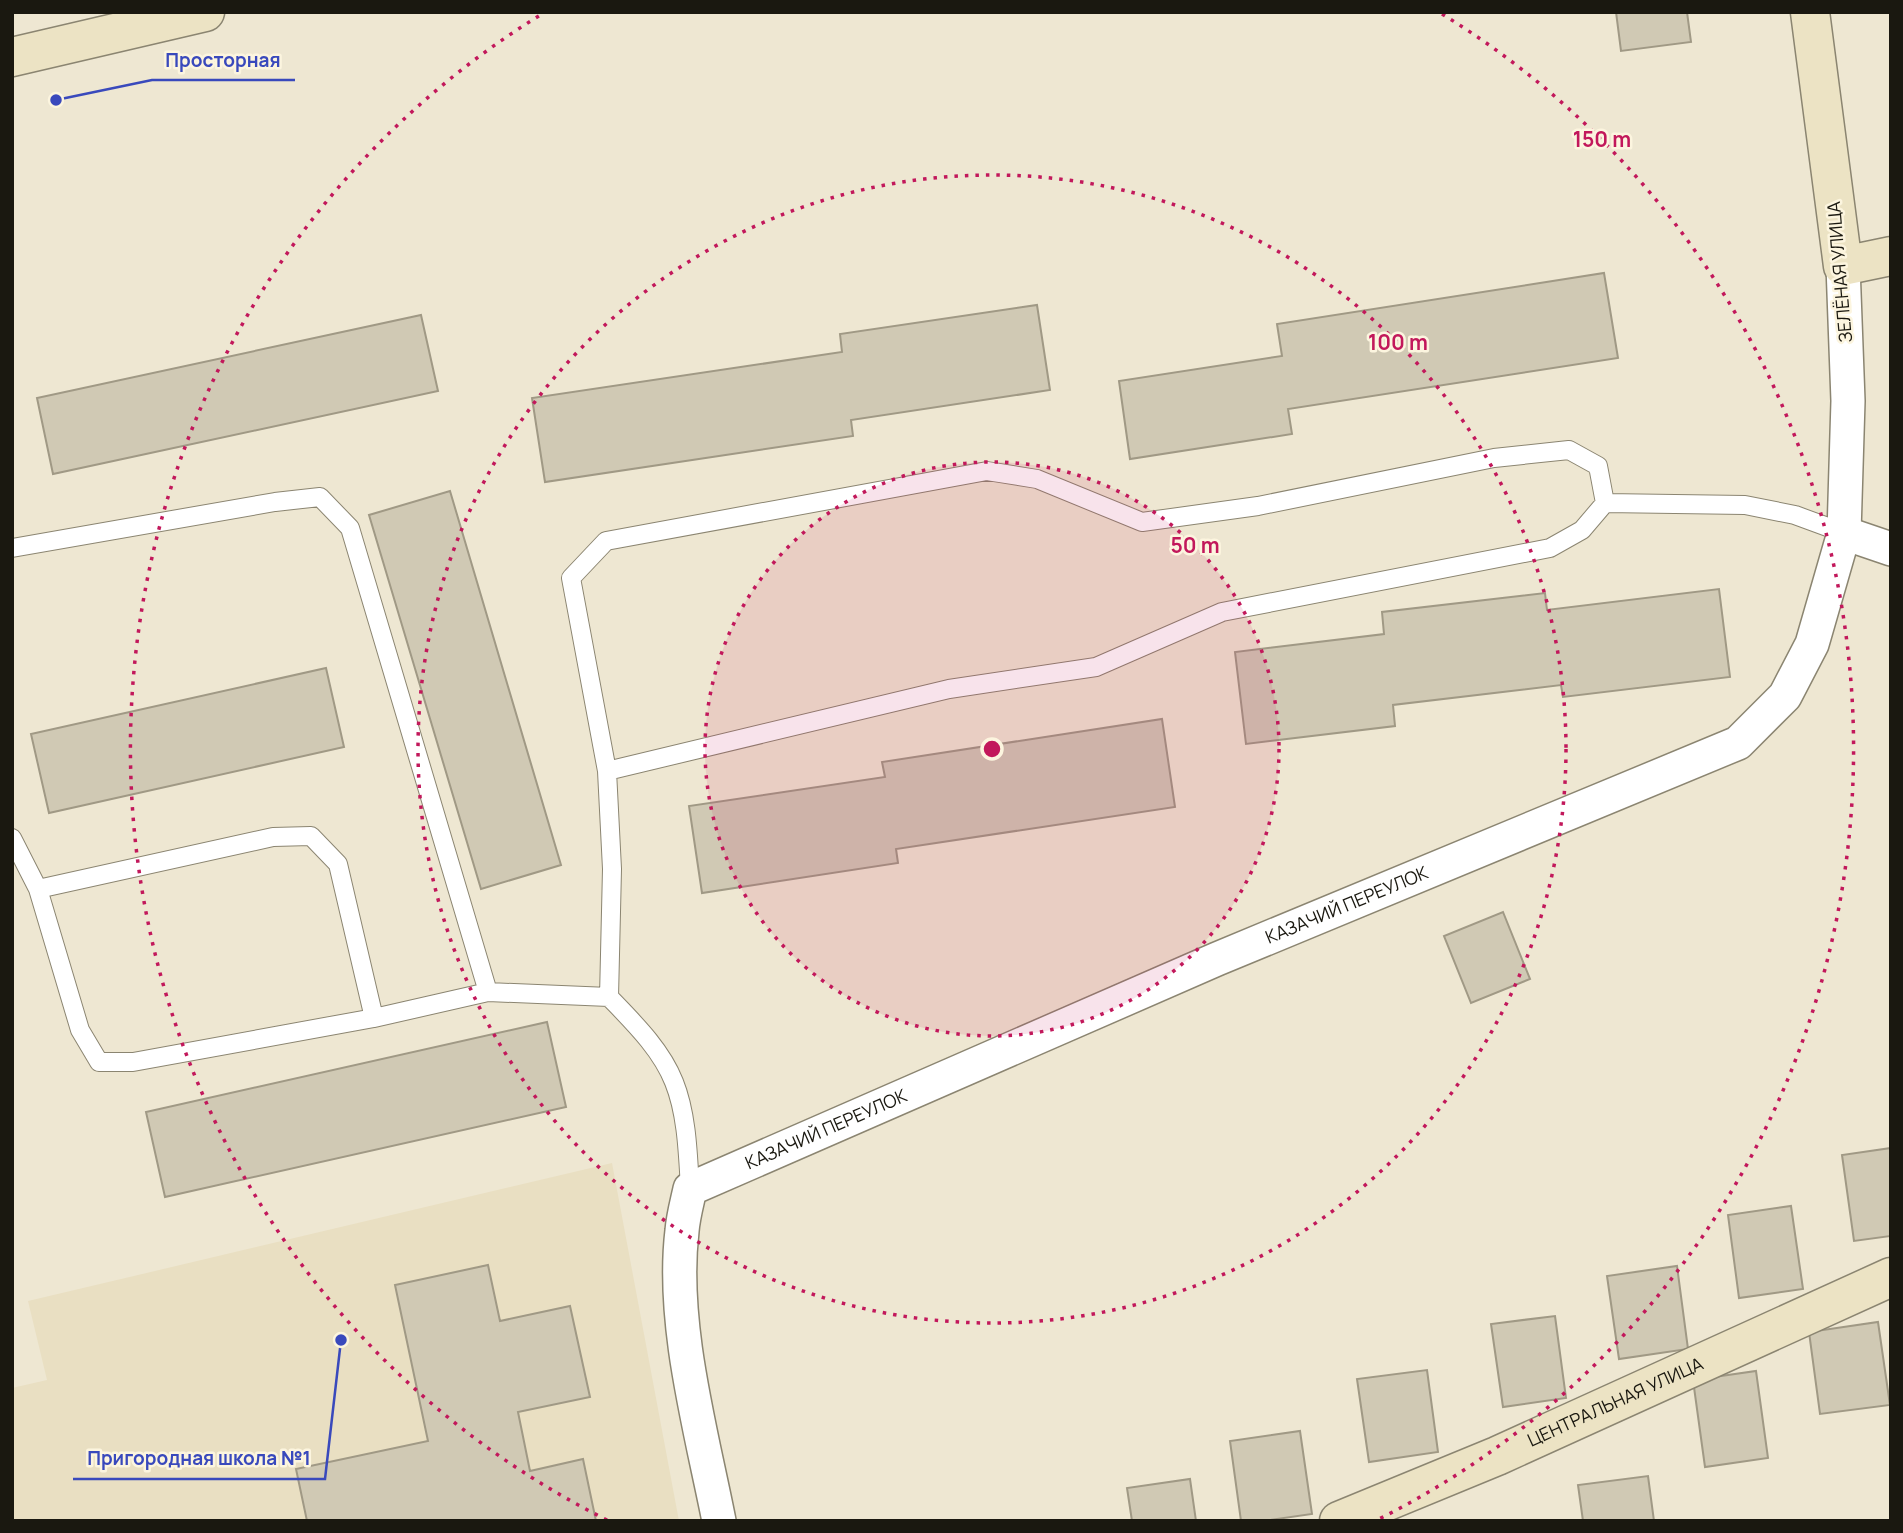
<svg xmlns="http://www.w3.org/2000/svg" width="1903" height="1533" viewBox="0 0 1903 1533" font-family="Manrope,sans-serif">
<rect width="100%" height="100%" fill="#eee7d2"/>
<!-- built -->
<path fill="#e9dfc2" d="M612 1163 679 1521H12V1388L47 1380 28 1301Z"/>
<!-- building -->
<path fill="#d0c9b4" stroke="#a09985" stroke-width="2" d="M1616 12H1687L1691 42 1621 51Z
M1604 273 1618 358 1288 409 1292 434 1130 459 1119 381 1282 356 1277 324Z
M1037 305 1050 390 851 420 853 436 545 482 532 398 842 352 840 334Z
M421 315 438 391 53 474 37 398Z
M450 491 561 865 481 889 369 515Z
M1719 589 1730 677 1563 697 1561 685 1393 705 1395 726 1246 744 1235 652 1384 634 1382 612 1545 593 1547 610Z
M326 668 344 747 49 813 31 734Z
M1162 719 1175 807 896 849 898 863 702 893 689 806 885 777 882 762Z
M1503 912 1530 979 1471 1003 1444 936Z
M547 1022 566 1107 165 1197 146 1112Z
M1891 1148V1236L1854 1241 1842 1155Z
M1791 1206 1803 1289 1739 1298 1728 1215Z
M488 1265 500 1321 570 1306 590 1397 518 1412 530 1471 583 1459 596 1521H307L296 1469 428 1441 395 1285Z
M1677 1266 1688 1349 1619 1359 1607 1276Z
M1555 1316 1566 1398 1503 1407 1491 1324Z
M1878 1322 1890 1405 1820 1414 1809 1332Z
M1427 1370 1438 1452 1369 1462 1357 1379Z
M1756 1371 1768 1458 1705 1467 1693 1380Z
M1300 1431 1312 1514 1263 1521H1241L1230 1441Z
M1648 1476 1654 1521H1583L1578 1485Z
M1190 1479 1196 1521H1132L1127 1488Z"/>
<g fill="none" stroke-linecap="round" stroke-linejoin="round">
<!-- lane casing -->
<g stroke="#8b8571" stroke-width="20">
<path id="lane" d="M1605 503 1745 505 1795 515 1844 533
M12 548 275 502 320 497 350 528 488 992
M607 771 949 689 1096 667 1222 612 1550 548 1582 530 1605 503 1598 466 1569 450 1494 458 1258 506 1142 522 1037 479 987 471 606 541 571 578 607 771 612 869 609 997
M12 838 38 889
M374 1018 338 864 311 836 273 837 38 889 80 1030 99 1062H133L374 1018 488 992 609 997C633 1022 661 1049 674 1082 687 1114 688 1155 690 1189"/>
</g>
<!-- street casing -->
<g stroke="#8b8571" stroke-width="36">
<g id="street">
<path d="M1844 533 1891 549"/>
<path id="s1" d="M719 1521C701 1430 671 1323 682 1231 683 1217 687 1203 690 1189L1217 959 1738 743 1785 696 1812 644 1844 533 1848 401 1843 266"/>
</g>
</g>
<!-- secondary casing -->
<g stroke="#8b8571" stroke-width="41">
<g id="secondary">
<path d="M1810 12 1843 266 1891 256"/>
<path d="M12 57 205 12"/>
<path id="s2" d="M1339 1521 1497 1456 1891 1277"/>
</g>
</g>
<!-- lane -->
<use href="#lane" stroke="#fff" stroke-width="18"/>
<!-- street -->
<use href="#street" stroke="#fff" stroke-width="33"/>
<!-- secondary -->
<use href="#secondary" stroke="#ece3c4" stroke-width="38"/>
</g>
<!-- distance rings -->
<circle cx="992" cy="749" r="287" fill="#c2185b" fill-opacity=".12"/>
<g fill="none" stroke="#c2185b" stroke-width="3.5" stroke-dasharray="3.5 7">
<circle cx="992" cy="749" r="287"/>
<circle cx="992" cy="749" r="574"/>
<path d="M607 1520A862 862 0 0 1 542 14M1442 14A862 862 0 0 1 1377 1520"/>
</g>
<g text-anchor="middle" stroke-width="5" stroke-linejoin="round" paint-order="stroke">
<!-- street labels -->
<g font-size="18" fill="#1a1810" stroke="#fcf5df">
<text transform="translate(1840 272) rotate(-95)" y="6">ЗЕЛЁНАЯ УЛИЦА</text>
<text dy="6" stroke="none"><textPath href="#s1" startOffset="1052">КАЗАЧИЙ ПЕРЕУЛОК</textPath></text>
<text dy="6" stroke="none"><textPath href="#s1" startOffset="485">КАЗАЧИЙ ПЕРЕУЛОК</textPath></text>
<text dy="6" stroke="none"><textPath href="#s2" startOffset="301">ЦЕНТРАЛЬНАЯ УЛИЦА</textPath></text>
</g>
</g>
<circle cx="992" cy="749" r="10" fill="#c2185b" stroke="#fcf5df" stroke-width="3.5"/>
<g font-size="21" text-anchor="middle" font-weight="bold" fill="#c2185b" stroke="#fcf5df" stroke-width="5" stroke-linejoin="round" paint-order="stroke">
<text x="1602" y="147">150 m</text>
<text x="1398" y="350">100 m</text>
<text x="1195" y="553">50 m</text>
</g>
<!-- callouts -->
<path fill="none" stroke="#3949bc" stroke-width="2.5" d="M56 100L152 80H295M341 1340L325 1479H73"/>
<g fill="#3949bc" stroke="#fcf5df" stroke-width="2.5">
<circle cx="56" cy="100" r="7"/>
<circle cx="341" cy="1340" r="7"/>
</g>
<g font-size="19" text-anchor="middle" font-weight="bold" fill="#3949bc" stroke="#fcf5df" stroke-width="5" stroke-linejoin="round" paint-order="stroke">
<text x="223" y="67">Просторная</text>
<text x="199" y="1465">Пригородная школа №1</text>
</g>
<!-- border -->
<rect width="1903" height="1533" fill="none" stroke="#1a1810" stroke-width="28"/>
</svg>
